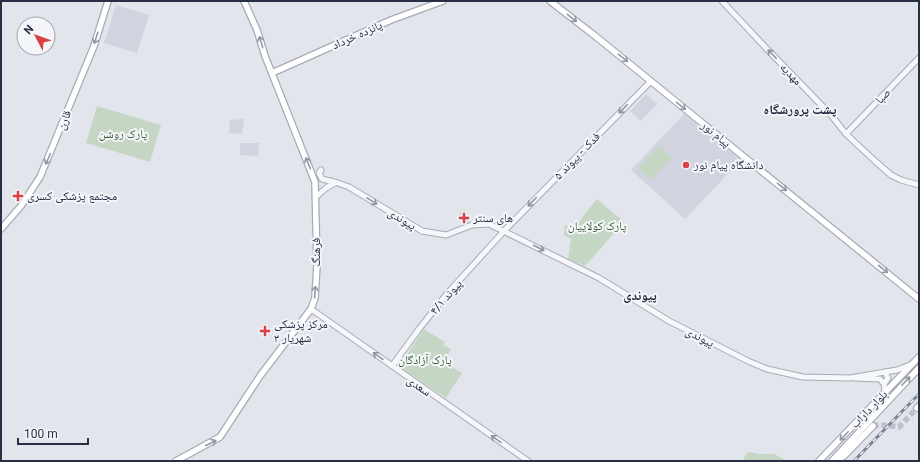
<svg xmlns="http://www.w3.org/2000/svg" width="920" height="462" viewBox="0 0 920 462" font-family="Roboto,'Noto Naskh Arabic',sans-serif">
<rect width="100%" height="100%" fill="#e3e5ec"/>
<!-- built -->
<path fill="#d1d4de" d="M116 5 149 15 137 53 104 43Z
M646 94 657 104 641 121 630 111Z
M684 114 741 160 685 219 631 170Z
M244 119 242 134 229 133 230 120Z
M240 143H259L258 156 240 155Z
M465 210 470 223 463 226 459 212Z"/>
<!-- green -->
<path fill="#c6d6c4" d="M97 106 161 125 150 162 86 143Z
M659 146 672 158 651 180 638 168Z
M597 199 624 222 585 266 568 259 571 239 564 235 565 225 574 230 583 216Z
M424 329 445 342 443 345 451 349 444 362 462 373 446 398 399 366Z
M748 452 759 454H774L787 461H742Z"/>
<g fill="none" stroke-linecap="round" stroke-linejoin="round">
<!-- secondary-tunnel -->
<path stroke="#bec1cb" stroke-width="5.5" stroke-dasharray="5.5 3" stroke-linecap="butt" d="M873 426 881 425 899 427 917 408"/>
<!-- tertiary casing -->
<g stroke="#a7abb7" stroke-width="7">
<path id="tertiary" d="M722 1 767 49 831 115 846 134 875 161 891 175 901 180 919 185
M846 134 919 58
M321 170 319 173 322 179 338 183 349 187 422 231 446 235 472 225 489 224 599 278 669 321 748 361 767 369 803 377 850 378 897 370 910 365
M316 197 326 188 335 183
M311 309 528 461
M392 366 419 329 446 295 504 231 651 81
M855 378 880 379 884 384 885 393
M884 384 888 378 885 372"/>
</g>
<!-- secondary casing -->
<g stroke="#a7abb7" stroke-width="8">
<path id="secondary" d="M550 1 594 35 919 299
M272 73 391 20 443 1
M1 229 21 206 40 177 94 46 108 1
M917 408 919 406
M176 461 220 437 260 376 311 309 315 298 317 265 315 182 265 56 257 30 244 1
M819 461 919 357
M832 461 919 368
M836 461 844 456 873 426"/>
</g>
<!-- tertiary -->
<use href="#tertiary" stroke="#f6f7fa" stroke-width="5"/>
<!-- secondary -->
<use href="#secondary" stroke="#fff" stroke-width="5.5"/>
<!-- rail casing -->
<g stroke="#7b8297" stroke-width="3">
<path id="rail" d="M854 461 919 394"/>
</g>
<!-- rail -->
<use href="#rail" stroke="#f3f5f9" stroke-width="1.5" stroke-dasharray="4.5" stroke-linecap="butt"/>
</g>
<!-- one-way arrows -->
<defs><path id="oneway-shaft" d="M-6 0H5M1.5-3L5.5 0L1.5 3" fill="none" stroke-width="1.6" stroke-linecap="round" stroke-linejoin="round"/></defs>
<g stroke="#9498a2">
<use href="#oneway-shaft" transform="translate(572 18) rotate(38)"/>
<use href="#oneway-shaft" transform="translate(96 38) rotate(108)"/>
<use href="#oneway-shaft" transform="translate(261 42) rotate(-107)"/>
<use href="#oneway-shaft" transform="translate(623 58) rotate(39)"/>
<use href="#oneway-shaft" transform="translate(681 106) rotate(39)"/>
<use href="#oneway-shaft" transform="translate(48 159) rotate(114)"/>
<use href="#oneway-shaft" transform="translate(308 163) rotate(-112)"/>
<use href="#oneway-shaft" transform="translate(782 187) rotate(39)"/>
<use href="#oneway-shaft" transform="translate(883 269) rotate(39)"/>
<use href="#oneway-shaft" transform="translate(315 292) rotate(-86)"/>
<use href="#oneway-shaft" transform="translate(906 381) rotate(-46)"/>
<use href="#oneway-shaft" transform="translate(844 436) rotate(134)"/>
<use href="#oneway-shaft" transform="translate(211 443) rotate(-27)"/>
</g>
<g stroke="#9094a0">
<use href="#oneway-shaft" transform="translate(772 54) rotate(-134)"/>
<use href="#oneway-shaft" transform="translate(623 109) rotate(134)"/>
<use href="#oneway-shaft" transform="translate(372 201) rotate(32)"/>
<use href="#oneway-shaft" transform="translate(532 202) rotate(134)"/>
<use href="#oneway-shaft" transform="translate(539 248) rotate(27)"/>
<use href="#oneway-shaft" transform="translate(378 356) rotate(-145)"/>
<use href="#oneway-shaft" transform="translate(496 439) rotate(-145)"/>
</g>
<!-- markers -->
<g fill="#d84246" stroke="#f3f5f9" stroke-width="1.5">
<circle cx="686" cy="165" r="4"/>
<path d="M16 190h4v4h4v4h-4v4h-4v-4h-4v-4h4z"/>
<path d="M462 212h4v4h4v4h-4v4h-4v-4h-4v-4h4z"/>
<path d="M263 325h4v4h4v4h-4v4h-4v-4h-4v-4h4z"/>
</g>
<g text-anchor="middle" stroke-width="4" stroke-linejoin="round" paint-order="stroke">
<!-- street labels -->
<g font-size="12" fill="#293046" stroke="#f3f5f9">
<text transform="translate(357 35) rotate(-24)" y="4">پانزده خرداد</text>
<text transform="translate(791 74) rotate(46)" y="4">مهدیه</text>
<text transform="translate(883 96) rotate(-46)" y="4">صبا</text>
<text transform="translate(64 120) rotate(-68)" y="4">قارن</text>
<text transform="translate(716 134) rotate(39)" y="4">پیام نور</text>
<text transform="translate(577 156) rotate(-46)" y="4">فدک - پیوند ۵</text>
<text transform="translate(402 219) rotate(31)" y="4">پیوندی</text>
<text transform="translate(316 252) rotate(-90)" y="4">فرهنگ</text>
<text transform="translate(446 297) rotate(-49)" y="4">پیوند ۴/۱</text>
<text transform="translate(700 337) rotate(27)" y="4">پیوندی</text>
<text transform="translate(419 386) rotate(34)" y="4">سعدی</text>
<text transform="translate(869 409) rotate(-46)" y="4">بلوار داراب</text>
</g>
<!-- park labels -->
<g font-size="12" fill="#396236" stroke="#f3f5f9">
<text x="123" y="138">پارک روشن</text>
<text x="597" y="230">پارک کولاییان</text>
<text x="425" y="364">پارک آزادگان</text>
</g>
<!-- poi labels -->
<g font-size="12" fill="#293046" stroke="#f3f5f9" text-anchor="start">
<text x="694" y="169">دانشگاه پیام نور</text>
<text x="27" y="200">مجتمع پزشکی کسری</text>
<text x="473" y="222">های سنتر</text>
<text x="274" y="328">مرکز پزشکی<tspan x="274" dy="14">شهریار ۳</tspan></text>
</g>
<!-- neighbourhood labels -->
<g font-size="13" font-weight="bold" fill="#1b2137" stroke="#f3f5f9">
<text x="800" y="114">پشت پرورشگاه</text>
<text x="640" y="300">پیوندی</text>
</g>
</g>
<!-- border -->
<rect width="920" height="462" fill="none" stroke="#293046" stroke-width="4"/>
<!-- north arrow -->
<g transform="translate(36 36) rotate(311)"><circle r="19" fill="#f3f5f9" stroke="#a2a6b1"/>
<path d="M0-3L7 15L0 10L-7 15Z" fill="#d84246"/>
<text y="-6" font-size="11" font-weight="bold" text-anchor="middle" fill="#293046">N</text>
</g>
<!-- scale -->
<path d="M18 438v6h70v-6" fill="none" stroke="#293046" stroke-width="2"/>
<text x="24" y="438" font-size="12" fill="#293046" stroke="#f3f5f9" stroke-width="3" paint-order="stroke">100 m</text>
</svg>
